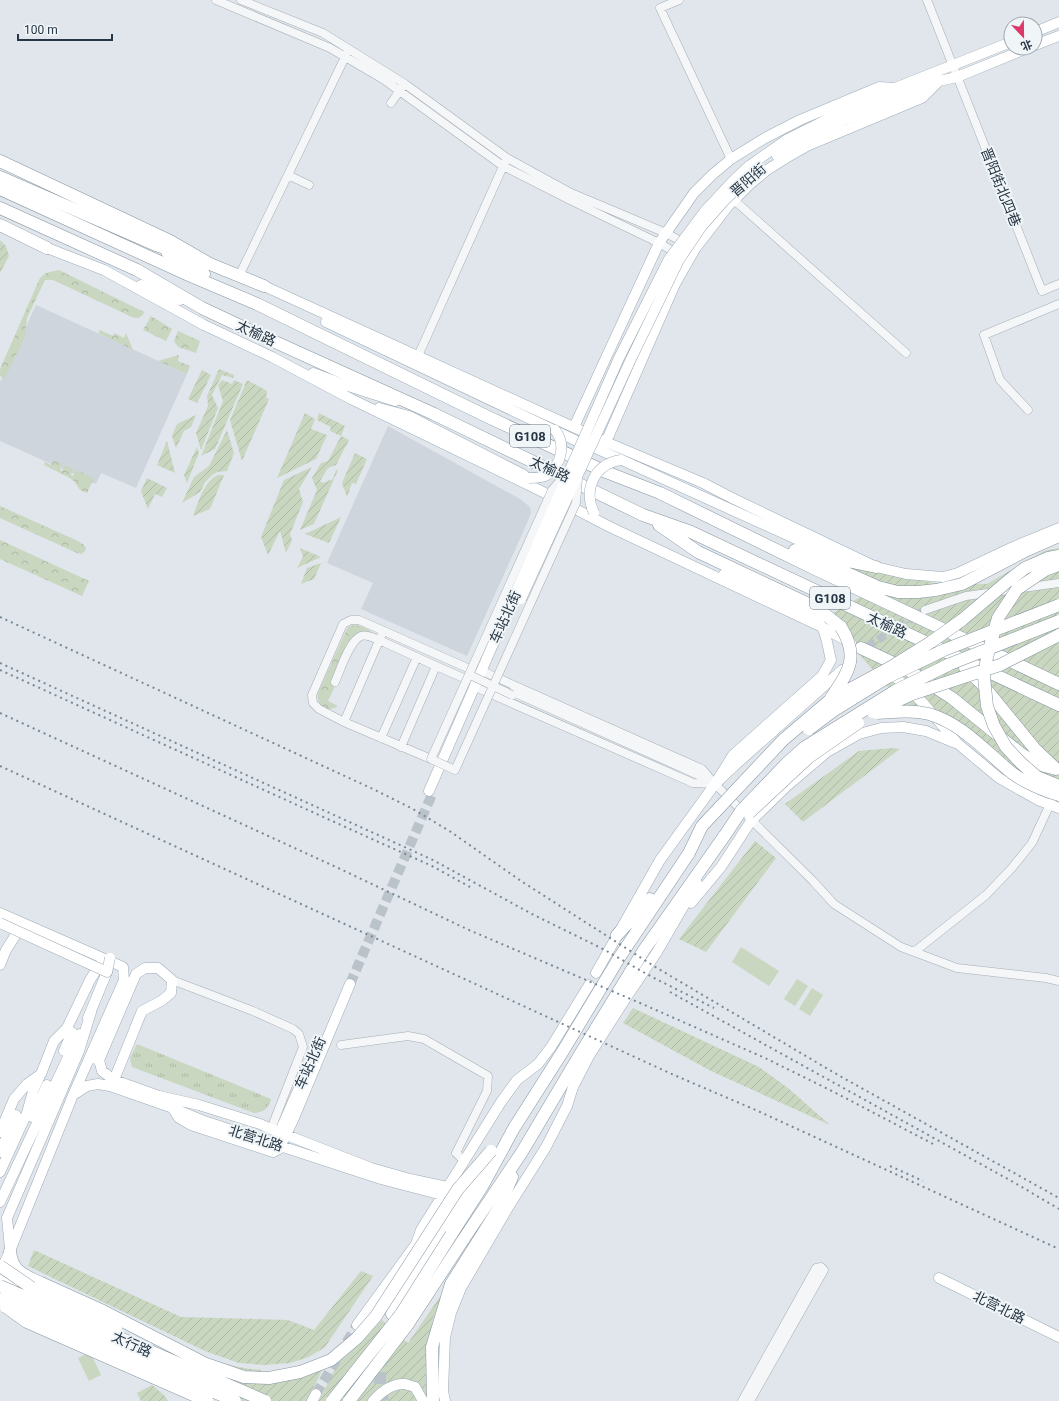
<svg xmlns="http://www.w3.org/2000/svg" width="1059" height="1401" viewBox="0 0 1059 1401" font-family="Roboto,'Noto Sans SC',sans-serif">
<defs>
<pattern id="grass-tufts" width="24" height="20" patternUnits="userSpaceOnUse"><rect width="24" height="20" fill="#c9d6c0"/><path d="M3 7l-1-3M5 7V3M7 7l1-3M15 17l-1-3M17 17v-4M19 17l1-3" fill="none" stroke="#adb8a6"/></pattern>
<pattern id="forest-crowns" width="20" height="18" patternUnits="userSpaceOnUse"><rect width="20" height="18" fill="#c9d6c0"/><path d="M2 6a3 3 0 1 1 6 0M12 15a3 3 0 1 1 6 0" fill="none" stroke="#adb8a6"/></pattern>
<pattern id="garden-furrows" width="10" height="10" patternUnits="userSpaceOnUse"><rect width="10" height="10" fill="#c9d6c0"/><path d="M-1 1l2-2M0 10L10 0M9 11l2-2" fill="none" stroke="#adb8a6"/></pattern>
</defs>
<rect width="100%" height="100%" fill="#e0e6eb"/>
<!-- built -->
<path fill="#ced5dd" d="M36 305 187 374 136 488 101 473 96 484 0 441V382Z
M388 426 520 499 530 507 531 513 524 530 467 656 361 609 373 583 327 563Z"/>
<!-- grass -->
<path fill="url(#grass-tufts)" d="M137 1044 271 1099C268 1109 264 1112 254 1113L132 1067 130 1058Z"/>
<!-- forest -->
<path fill="url(#forest-crowns)" d="M59 270 144 312 143 315 138 318 132 317 53 280H45L27 318 25 337 5 378 0 376V369L40 278 46 273Z
M151 316 172 329 166 341 143 330Z
M100 330 113 336 114 333 124 338 126 333 133 350 98 333Z
M178 331 200 341 196 353 178 347 174 341Z
M179 355 178 361 190 366 187 374 158 361Z
M54 460 62 464 60 470 62 471 65 465 73 469 71 475 73 476 76 470 94 478 87 493 80 490 74 481 68 477 44 465 45 462 51 465Z
M0 506 78 541 84 545 86 548 85 551 81 554 77 553 0 518Z
M0 540 89 581 82 596 0 559Z
M354 625 361 626 371 631 370 633C360 634 354 634 348 643L336 684 328 701 338 706C328 714 316 705 318 693L346 631 348 627Z"/>
<!-- garden -->
<path fill="url(#garden-furrows)" d="M0 240 6 246 9 256 0 273Z
M219 369 234 375 233 378 222 375 212 395 218 408 201 450 196 433 208 406 207 396Z
M202 370 211 375 197 403 188 399Z
M222 380 232 384 234 380 243 384 215 449 201 456 223 401 218 385Z
M247 380 267 391 266 397 269 399 242 461 230 420Z
M305 413 315 419 311 429 327 435 316 459 277 478Z
M319 413 345 426 341 436 349 440 336 465 328 468 320 481 323 483 333 479 336 470H338L314 524 300 530 317 490 312 478 321 463 328 461 341 436 330 431 331 427 317 420Z
M196 415 191 427 184 431 176 448 172 436 177 424Z
M227 430 234 453 227 471 217 472 212 475 205 482 200 492 182 503 194 477 209 466Z
M167 441 175 473 157 465Z
M197 447 199 453 187 483 184 475Z
M355 453 367 459 356 484 352 483 347 497 342 483Z
M312 467 299 489 303 502 290 534 292 540 286 553 280 531 268 555 261 537 284 480Z
M218 475H224L210 509 193 516C198 503 204 481 218 475Z
M147 478 167 488 162 497 155 494 148 509 141 491Z
M341 517 329 543 305 534Z
M300 548 321 557 297 568 303 557Z
M1059 548V792L1024 776 961 724 906 707 856 651 833 613 872 590 842 563 934 583 987 584 1044 551Z
M321 563 314 579 301 584 307 568Z
M893 748 900 749 803 822 785 804 859 751Z
M755 841 776 858 706 952 679 939Z
M633 1008 759 1067 788 1088 830 1125 711 1071 623 1023Z
M34 1250 181 1317 288 1320 314 1330 361 1271 373 1276 325 1347 309 1357 290 1363 264 1365 239 1363 205 1351 28 1266Z
M444 1291 433 1319 427 1348 428 1401H319L338 1363 359 1345 382 1320 408 1343Z
M202 1356C224 1364 238 1368 261 1370L262 1382 323 1368 307 1401H222Z
M152 1385 165 1396 168 1401H141L137 1393Z"/>
<!-- pitch -->
<path fill="#c9d6c0" d="M741 947 779 971 769 986 732 962Z
M797 979 808 986 795 1006 784 999Z
M812 988 823 995 810 1016 799 1009Z
M90 1352 101 1375 89 1381 78 1358Z"/>
<g fill="none" stroke-linecap="round" stroke-linejoin="round">
<!-- minor-tunnel -->
<path stroke="#bbc3ca" stroke-width="8" stroke-dasharray="8 4" stroke-linecap="butt" d="M868 646 925 610"/>
<!-- major-tunnel -->
<path stroke="#bbc3ca" stroke-width="10" stroke-dasharray="10 5" stroke-linecap="butt" d="M350 984 433 792
M316 1394 357 1325"/>
<!-- highway-tunnel -->
<path stroke="#bbc3ca" stroke-width="12" stroke-dasharray="12 6" stroke-linecap="butt" d="M381 1354 380 1384 383 1401"/>
<!-- minor casing -->
<g stroke="#a5aeb6" stroke-width="9">
<path id="minor" d="M216 0 330 48 383 79 503 166 572 201 659 243 678 254
M241 0 323 33 405 84 507 158 571 193 666 233 686 244
M679 0 660 8 731 159
M927 0 1042 291 1059 284
M391 103 403 86
M288 175 309 185
M734 200 906 353
M239 276 347 53
M418 356 505 162
M1028 410 1000 380 984 335 1059 304
M925 610 966 596 1059 583
M436 666 468 680
M482 671 702 769 715 784 812 880 834 904 901 947 957 968 1046 978 1059 981
M335 682C340 671 349 641 361 636 367 634 374 638 379 640L436 666 401 747
M475 687 693 783 715 784
M513 692 698 775 709 781
M344 722 381 636
M381 738 417 657
M431 759 344 722 319 709 313 703 312 695 343 624 351 620H359L472 670
M914 952 986 895 1011 869 1032 843 1052 800
M172 980 253 1011 293 1029 299 1034 303 1047 271 1129
M341 1045 408 1036 424 1039 488 1076 487 1091 456 1153 464 1161
M742 1401 816 1268 821 1267 824 1270 750 1401"/>
</g>
<!-- major casing -->
<g stroke="#9eacb8" stroke-width="11">
<path id="major" d="M1035 32 1059 22
M1035 45 1059 36
M777 156 793 145 843 120 939 81 957 77 1028 48
M749 166 786 140 838 114 895 88 1011 42
M47 248 104 270 204 325 272 357 351 399 539 490 610 527 822 627 851 643
M141 285 180 300
M264 286 606 442 703 483 734 499 876 567 906 574 943 577 958 573 1013 547 1059 528
M326 322 581 443
M313 373 345 385 395 401
M379 408 409 416 524 475
M574 427 659 243 694 193 712 175 731 159 765 138 800 120 879 87 895 88
M606 442 675 284 695 249 729 205 749 185 767 170 786 158 807 146 922 98 939 81
M591 446 827 553
M888 670 924 704 957 743 999 778 1038 800 1059 808
M715 784 733 755 822 676 831 660C828 649 827 636 822 627 810 606 748 584 724 574
M429 791 487 658
M691 903 721 867 751 821 787 786 827 752 859 734 881 728 903 727 926 731 955 743
M0 913 123 967 124 980 73 1095 10 1251 0 1272
M0 965 6 950 22 925
M596 973 660 860 715 784 733 767 842 670
M88 1018 107 972
M64 1051 72 1032
M91 1057 99 1060 102 1071 114 1080 159 1096 199 1105 260 1124 271 1129 371 1168 410 1179 447 1187
M99 1060 136 974 145 968H158L172 980 171 993 161 1001 142 1011 114 1080
M73 1095 87 1086 98 1084 110 1086 173 1108 204 1121 381 1179 442 1195
M173 1109 179 1118 191 1125 273 1152 279 1149 293 1120 350 984
M32 1117 47 1085
M0 1132 14 1099 27 1084 41 1074 54 1041 67 1028 90 980 102 961
M277 1138 303 1079
M0 1152 16 1115
M0 1172 27 1113 33 1091 40 1076
M0 1202 70 1053 80 1034
M10 1249 7 1218 79 1051 91 1012
M939 1278 1059 1337
M357 1325 416 1244 421 1230 501 1102 517 1080 538 1064 551 1047 589 985
M312 1401 316 1394
M373 1401C381 1392 393 1383 405 1384 408 1385 412 1386 415 1387L423 1401
M445 1401 443 1391 445 1337 451 1313 461 1288 509 1206 546 1147 567 1106 573 1087 589 1056 624 1001 657 952 697 883"/>
</g>
<!-- highway casing -->
<g stroke="#8696a3" stroke-width="13">
<path id="highway" d="M0 161 170 241 210 264 264 286
M0 177 156 245 177 252
M0 189 191 276 257 304 486 416 606 472 660 493 811 567 1059 684
M0 208 137 270 202 308 253 332 434 414 643 515 691 532 1059 705
M0 225 47 248
M167 252 204 274
M659 525 698 552 817 608 841 627
M795 550 878 587 898 592H918L936 590 962 584 1025 551 1059 536
M827 553 852 562 876 567
M861 648 908 670 952 698 1020 753 1037 764 1056 769
M965 668 981 683 1035 749 1054 767
M617 935 650 899
M451 1235 483 1185 514 1128 563 1051 619 958 689 853
M463 1240 522 1152 579 1056 644 950 725 835
M10 1251C12 1272 24 1275 41 1283
M0 1279 24 1281
M392 1314 409 1284 482 1165
M433 1401 432 1347 451 1284 499 1208 512 1177"/>
</g>
<!-- minor -->
<use href="#minor" stroke="#f4f6f8" stroke-width="8"/>
<!-- major -->
<use href="#major" stroke="#fff" stroke-width="10"/>
<!-- highway -->
<use href="#highway" stroke="#fff" stroke-width="12"/>
<!-- rail -->
<path stroke="#788896" stroke-width="2" stroke-dasharray="2 4" stroke-linecap="butt" d="M0 617 373 789 413 809 451 832 521 881 657 968 838 1075 1059 1198
M0 663 433 860 532 914 603 949 652 977 714 1008
M0 670 352 830 432 866 470 887
M0 713 336 867 469 930 640 1003 765 1058 834 1092 935 1145
M0 766 674 1075 758 1111 1059 1249
M670 992 1015 1183 1059 1209
M890 1166 923 1181"/>
<!-- minor-bridge casing -->
<g stroke="#a5aeb6" stroke-width="9" stroke-linecap="butt">
<path id="minor-bridge" d="M565 475 552 490 431 759 455 770 576 503 578 479
M470 675 512 695"/>
</g>
<!-- major-bridge casing -->
<g stroke="#9eacb8" stroke-width="11" stroke-linecap="butt">
<path id="major-bridge" d="M529 478C535 478 542 478 547 475 562 465 566 443 555 430
M594 513C583 490 594 464 621 460
M521 599 631 359 679 260 702 226 724 201 753 173
M487 658 619 358 669 259 705 211 733 181 749 166
M0 923 107 972 110 958"/>
</g>
<!-- highway-bridge casing -->
<g stroke="#8696a3" stroke-width="13" stroke-linecap="butt">
<path id="highway-bridge" d="M1059 565 1045 570 1017 589 998 618 987 657 984 677 987 706 994 726 1006 747 1021 763 1037 777 1059 786
M831 698C848 672 860 658 841 627
M873 712 912 694 1000 665 1059 635
M877 713C895 712 912 710 929 714 963 724 986 752 1012 773 1024 782 1044 791 1059 795
M809 729 833 711 888 677 944 650 1059 605
M749 813 809 757 858 723
M725 835 741 811 787 763 805 747 895 691 950 664 1059 621
M689 853 702 826 783 740 830 700 891 667 931 642 962 620 1008 581 1025 568 1048 558 1059 556
M0 1266 32 1288 116 1328
M41 1283 103 1311 206 1364 244 1377 269 1378 300 1372 331 1360 357 1338 376 1316 458 1189 491 1151
M0 1286 265 1401
M0 1299 235 1401
M6 1307 27 1322 207 1401
M332 1401 401 1314 451 1235
M349 1401 408 1324 463 1240"/>
</g>
<!-- minor-bridge -->
<use href="#minor-bridge" stroke="#f4f6f8" stroke-width="8"/>
<!-- major-bridge -->
<use href="#major-bridge" stroke="#fff" stroke-width="10"/>
<!-- highway-bridge -->
<use href="#highway-bridge" stroke="#fff" stroke-width="12"/>
</g>
<g text-anchor="middle" stroke-width="4" stroke-linejoin="round" paint-order="stroke">
<!-- shield labels -->
<g fill="#f0f5f8" stroke="#636f7a" stroke-width="1">
<rect x="510" y="425" width="40" height="22" rx="3"/>
<rect x="810" y="587" width="40" height="22" rx="3"/>
</g>
<g font-size="13" font-weight="bold" fill="#273644">
<text x="530" y="441">G108</text>
<text x="830" y="603">G108</text>
</g>
<!-- street labels -->
<g font-size="14" fill="#273644" stroke="#f0f5f8">
<text transform="translate(748 180) rotate(-41)" y="5">晋阳街</text>
<text transform="translate(1001 187) rotate(68)" y="5">晋阳街北四巷</text>
<text transform="translate(256 333) rotate(25)" y="5">太榆路</text>
<text transform="translate(550 469) rotate(25)" y="5">太榆路</text>
<text transform="translate(505 617) rotate(-66)" y="5">车站北街</text>
<text transform="translate(887 625) rotate(25)" y="5">太榆路</text>
<text transform="translate(310 1063) rotate(-66)" y="5">车站北街</text>
<text transform="translate(256 1138) rotate(18)" y="5">北营北路</text>
<text transform="translate(999 1307) rotate(26)" y="5">北营北路</text>
<text transform="translate(132 1344) rotate(24)" y="5">太行路</text>
</g>
</g>
<!-- north arrow -->
<g transform="translate(1023 36) rotate(158)"><circle r="19" fill="#f0f5f8" stroke="#a0a9b0"/>
<path d="M0-3L7 15L0 10L-7 15Z" fill="#dd386a"/>
<text y="-6" font-size="11" font-weight="bold" text-anchor="middle" fill="#273644">北</text>
</g>
<!-- scale -->
<path d="M18 34v6h94v-6" fill="none" stroke="#273644" stroke-width="2"/>
<text x="24" y="34" font-size="12" fill="#273644" stroke="#f0f5f8" stroke-width="3" paint-order="stroke">100 m</text>
</svg>
